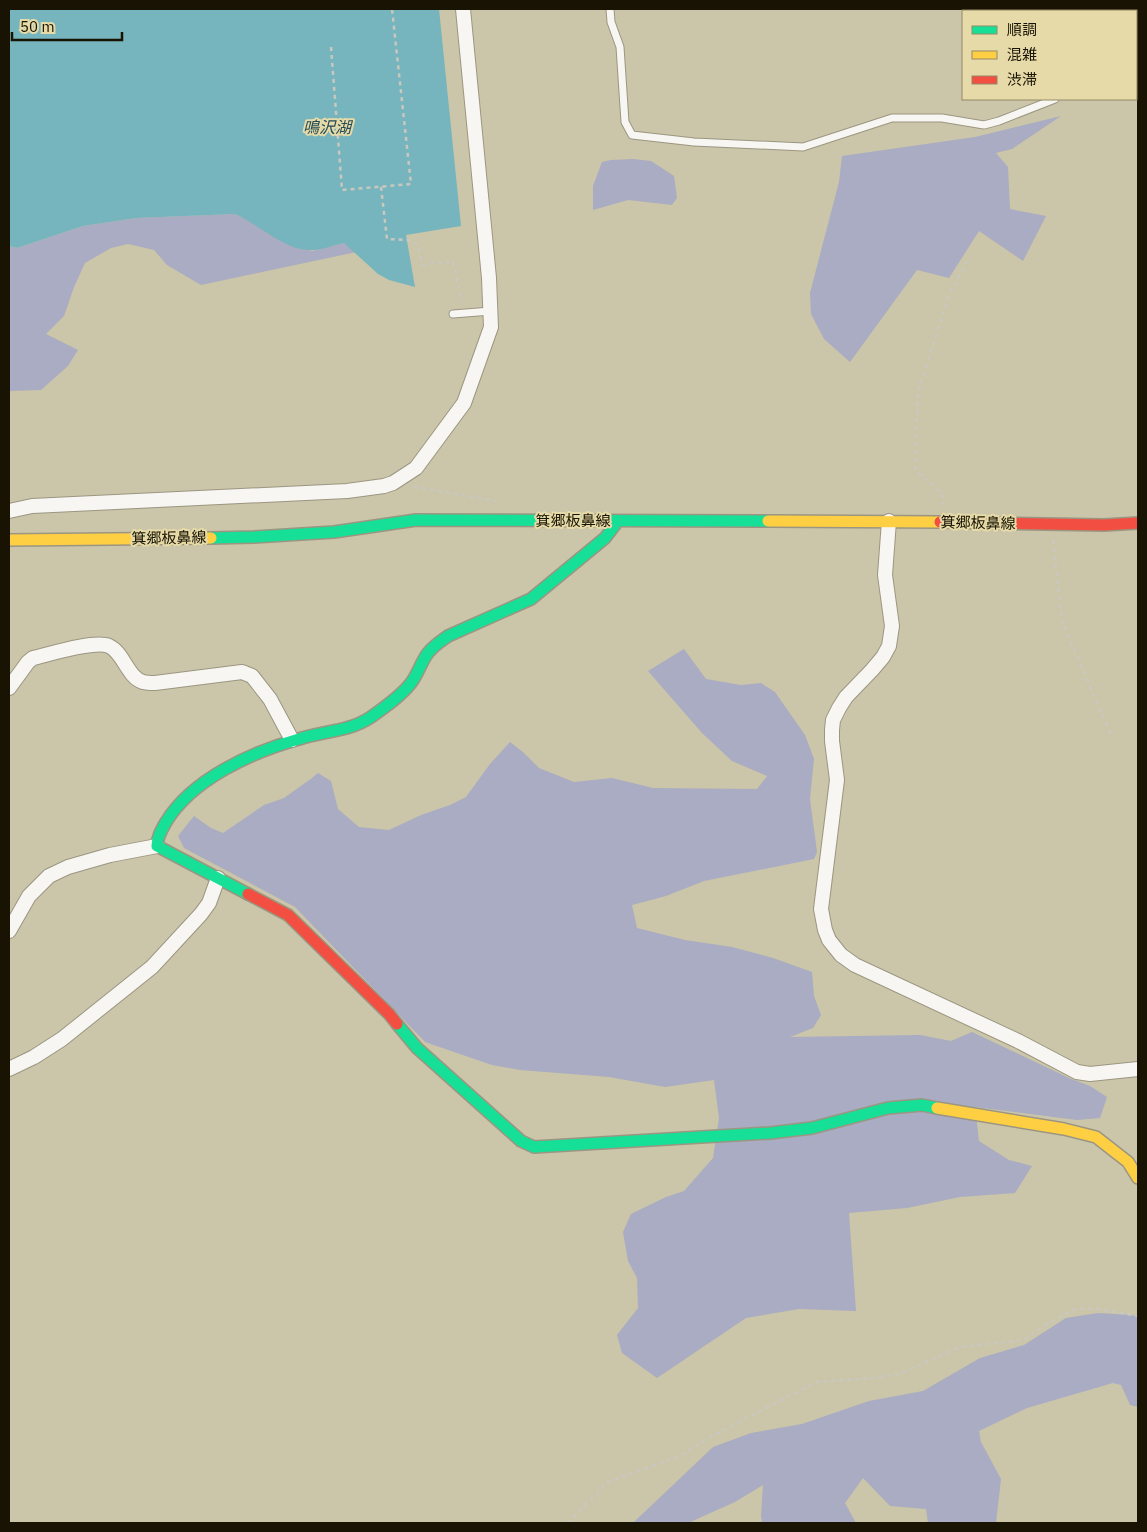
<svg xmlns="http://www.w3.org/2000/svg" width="1147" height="1532" viewBox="0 0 1147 1532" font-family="'IBM Plex Sans','Noto Sans JP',sans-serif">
<rect width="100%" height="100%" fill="#cbc5a9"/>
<!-- forest -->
<path fill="#a9acc2" d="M1061 116 1012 149 996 153 1008 167 1010 209 1046 216 1023 261 979 231 949 278 917 270 850 362 824 339 811 314 810 293 839 182 842 156 975 137Z
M633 159 651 161 674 176 677 198 672 205 628 200 593 210V186L602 162 611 160Z
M235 214 312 251 344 243 361 251 201 285 167 265 154 250 128 244 111 248 85 263 74 287 64 316 46 334 78 350 68 366 41 390 9 391V246L17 248 83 226 136 218Z
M684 649 706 679 741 685 761 683 775 692 805 735 814 759 810 799 817 852 814 859 704 881 666 896 632 905 637 928 685 940 732 947 773 958 812 972 814 996 821 1015 813 1028 790 1037 920 1035 951 1041 972 1032 1069 1078 1090 1086 1107 1097 1100 1118 1077 1120 975 1107 979 1141 1009 1160 1032 1166 1015 1193 960 1197 907 1208 849 1213 856 1311 799 1309 746 1318 657 1378 622 1353 617 1335 638 1308 637 1278 628 1261 623 1232 631 1214 666 1197 684 1191 713 1158 719 1118 714 1080 665 1087 609 1077 520 1070 492 1065 425 1042 295 907 184 848 178 836 194 816 211 828 223 833 264 805 284 798 312 778 318 773 331 781 338 809 359 827 389 830 421 815 450 805 466 797 490 764 510 742 524 753 539 768 574 782 612 778 653 788 757 789 767 776 732 761 702 733 648 671Z
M1098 1313 1132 1315 1138 1317V1407L1130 1405 1121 1385 1113 1383 1027 1408 979 1431 981 1442 1001 1479 996 1523H928L926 1509 890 1506 863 1478 845 1503 856 1523H762L761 1516 763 1485 735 1502 688 1523H633L713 1447 751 1433 802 1424 869 1401 923 1391 980 1358 1024 1345 1066 1318Z"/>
<!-- water -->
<path fill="#76b5bd" d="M9 9H439L461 226 406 235 415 287 389 280 378 274 344 243C334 245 323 250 313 250 286 252 260 225 235 214L136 218 83 226 17 248 9 246Z"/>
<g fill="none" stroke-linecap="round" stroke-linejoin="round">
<!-- lane casing -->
<g stroke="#9b9681" stroke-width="9">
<path id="lane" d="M610 9 611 22 620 47 625 122 632 135 694 142 803 147 892 118H942L984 125 999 121 1055 99
M453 314 491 311"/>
</g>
<!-- street casing -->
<g stroke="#9b9681" stroke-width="16">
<path id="street" d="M1095 9V11
M1136 69 1138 68
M9 511 32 506 347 491 384 486 393 483 416 468 464 403 491 327 489 278 463 9
M889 521 885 575 892 626 889 646 883 657 872 670 846 697 839 708 833 720 832 730V741L837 780 821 909 825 930 829 940 841 955 855 965 1018 1041 1077 1072 1090 1074 1138 1069
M9 688 28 662 33 658C50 654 94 640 109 646 124 653 127 677 143 682 147 683 151 683 155 683L242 672 252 676 270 699 292 740
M9 931 29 896 49 876 68 867 110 855 157 846
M9 1069 34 1057 62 1039 152 967 201 914 209 903 218 878"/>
</g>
<!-- fast casing -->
<g stroke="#9b9681" stroke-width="14">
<path id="fast" d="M211 538 254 537 334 532 416 520 768 521
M248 894 157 846C157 837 162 829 166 822 192 779 252 752 299 739 323 731 349 732 371 717 385 707 401 696 411 683 418 674 421 662 428 653 433 646 441 641 448 636L531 599 605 538 618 521
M397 1024 417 1048 521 1141 534 1147 770 1133 812 1128 888 1108 922 1105 937 1108"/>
</g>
<!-- slow casing -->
<g stroke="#9b9681" stroke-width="14">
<path id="slow" d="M768 521 940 522
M9 540 211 538
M937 1108 1064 1129 1096 1137 1128 1162 1138 1178"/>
</g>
<!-- jam casing -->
<g stroke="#9b9681" stroke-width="14">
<path id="jam" d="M940 522 1104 525 1138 523
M248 894 288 915 389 1014 397 1024"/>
</g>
<!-- path -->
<path stroke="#c9c8bf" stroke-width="2.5" stroke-dasharray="4 4" stroke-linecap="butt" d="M331 47 342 190 411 184 392 9
M381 187 387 239 409 240 417 244 423 265 453 261 462 303
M414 487 502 502
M944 506 942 493 915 470 918 391 950 292 967 262
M1053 540 1062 621 1111 735
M568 1523 608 1482 678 1457 712 1436 816 1382 874 1378 901 1373 960 1347 1024 1340 1043 1326 1075 1309H1099L1138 1316"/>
<!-- lane -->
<use href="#lane" stroke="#f7f6f2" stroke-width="7"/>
<!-- street -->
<use href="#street" stroke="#f7f6f2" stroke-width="14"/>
<!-- fast -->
<use href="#fast" stroke="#16e098" stroke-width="11"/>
<!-- slow -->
<use href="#slow" stroke="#ffcf43" stroke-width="11"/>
<!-- jam -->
<use href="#jam" stroke="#f24e42" stroke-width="11"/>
</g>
<g text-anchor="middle" stroke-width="4" stroke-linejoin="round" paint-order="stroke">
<!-- street labels -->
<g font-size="15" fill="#181302" stroke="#e6daa8">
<text x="573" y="526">箕郷板鼻線</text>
<text transform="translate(978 523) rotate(1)" y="5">箕郷板鼻線</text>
<text transform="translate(169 538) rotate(-1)" y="5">箕郷板鼻線</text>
</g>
<!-- water labels -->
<g font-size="16" font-style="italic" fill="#234c57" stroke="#e6daa8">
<text x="327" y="133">鳴沢湖</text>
</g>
</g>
<!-- border -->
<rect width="1147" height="1532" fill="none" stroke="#181302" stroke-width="20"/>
<!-- legend -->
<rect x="962" y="10" width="175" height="90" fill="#e6daa8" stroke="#948a66"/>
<rect x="972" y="26" width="25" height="8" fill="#16e098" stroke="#948a66"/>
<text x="1007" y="35" font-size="15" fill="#181302">順調</text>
<rect x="972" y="51" width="25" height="8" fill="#ffcf43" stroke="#948a66"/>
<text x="1007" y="60" font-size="15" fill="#181302">混雑</text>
<rect x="972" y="76" width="25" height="8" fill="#f24e42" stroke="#948a66"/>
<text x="1007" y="85" font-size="15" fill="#181302">渋滞</text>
<!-- scale -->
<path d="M12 32v8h110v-8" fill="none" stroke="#181302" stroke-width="2.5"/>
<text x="20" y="32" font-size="15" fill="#181302" stroke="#e6daa8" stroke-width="4" paint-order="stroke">50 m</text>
</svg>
